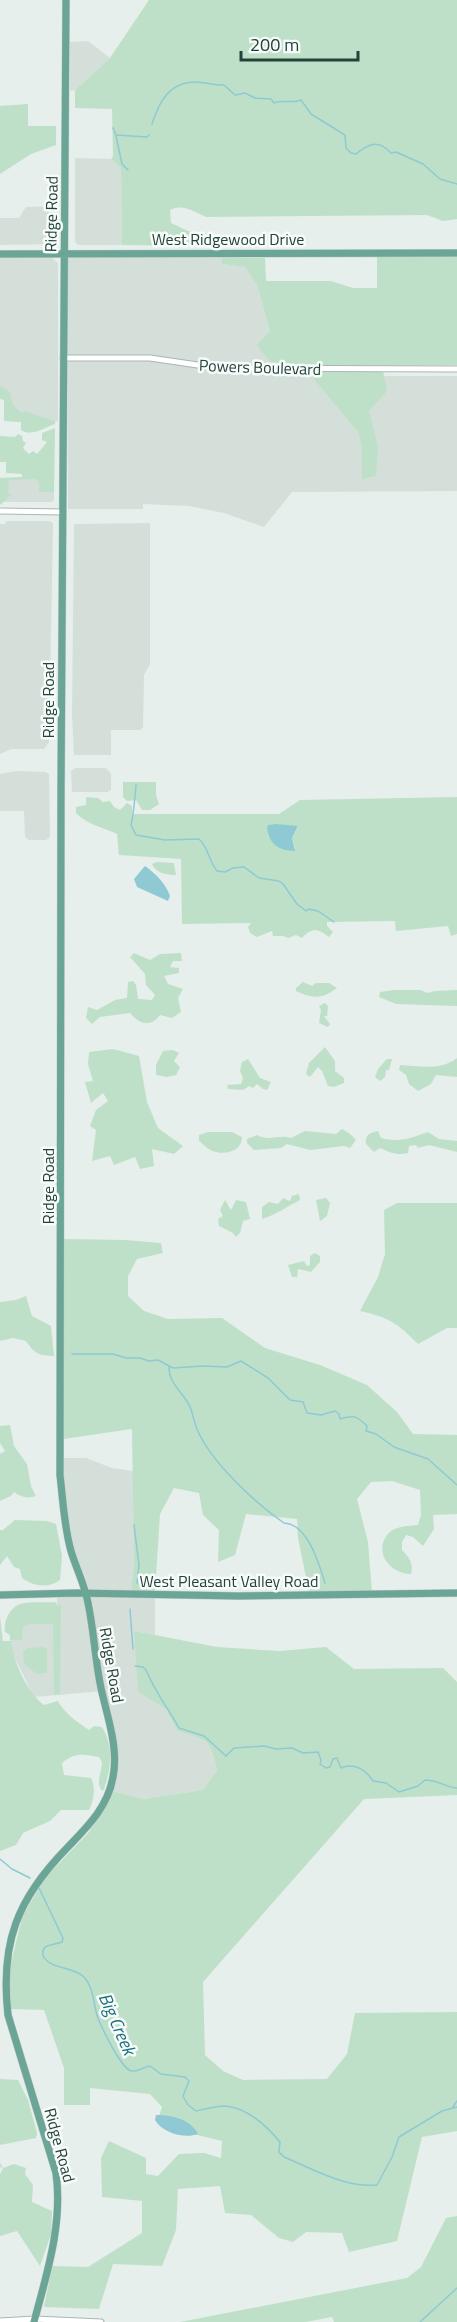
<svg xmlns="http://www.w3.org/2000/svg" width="457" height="2322" viewBox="0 0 457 2322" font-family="'Titillium Web',sans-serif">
<rect width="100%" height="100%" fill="#e6efeb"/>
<!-- built -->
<path fill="#d4dfda" d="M88 41 110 58 75 90 70 91V42Z
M75 158 111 159 121 168 122 245H78L75 242Z
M55 206 53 244 0 245V218H19L26 207Z
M0 258H52L58 263V421L29 420 16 414 0 390Z
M68 258H222V264L245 267 257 285 270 331V362L285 364 286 376H457V491L292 492 264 527 224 513 189 506 143 504V509H68Z
M54 477V500L51 502H0V478Z
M7 521H49L53 523 49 742 44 749H11L0 754V524H5Z
M150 523V664L144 675 143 727 141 730H111V755H74L72 716 74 524Z
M75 768H106L111 774V790L107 792H72L71 771Z
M16 771 45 772 49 774 50 837 46 840H29L25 837 24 811H0V774Z
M63 1458H86L112 1468 133 1471 134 1564 131 1591H155V1635L134 1631 166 1709 179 1731 201 1738 210 1746 217 1770 203 1790 143 1799 113 1791 118 1767 117 1745 104 1691 34 1697 12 1652 8 1623 57 1621V1590L89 1589 74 1548 69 1524 64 1485Z"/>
<!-- green -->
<path fill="#bfe0c8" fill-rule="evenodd" d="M149 0H457V219L443 221 427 215 206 217C195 212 182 203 170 210L171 223 188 231 208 236 209 246 122 245 121 168 111 159 113 156 112 109 75 108V90L110 58Z
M28 104V126H56V145L31 154 0 174V106Z
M377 255H457V365L312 366 270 362 257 345 270 331 257 285 245 267 222 264V258H265L266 281H331L353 288H377Z
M383 371 387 391 369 411 378 446 376 476 362 479V449L359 433 308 372Z
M0 386 10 392 13 405 22 413 24 411 55 421V424C43 428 32 437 21 430V422L4 421V400L0 399Z
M55 428 54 492H39V482L35 479 9 480 8 493 12 494 0 505V478L22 477V474L6 473V462H0V436L15 437 18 434 22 436 23 441 26 443 23 448 29 454 33 451 37 454 47 442 42 440V433Z
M123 782H156V795L159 804 150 810H142L136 800 127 801 123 797Z
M86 797 98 798 103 802 110 801 114 807 120 810 127 803 132 806V814H279L300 800 457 797V934L451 936 448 926 396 931 395 921 327 922V926L333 932 329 937C318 929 313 927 302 938L296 935 288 938 283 936H273L272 931 257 937 250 933 248 927 251 923 182 924 181 859 119 855 117 834C103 827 87 825 76 813V807L86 805ZM277 824 298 827 292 838 295 848Z
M157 862 174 863 176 875C166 875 156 873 152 864Z
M134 953 150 960 160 954 181 953 182 961H173L170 967 179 968V973L164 976 168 984 183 989 178 998 181 1012 172 1018 160 1015C150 1028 139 1024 130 1013L100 1017 92 1024 86 1018 88 1007 97 1010 115 1000 127 998 128 982 133 981 136 985 138 999 152 1000 155 995 146 985 145 974 130 957Z
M303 982 312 986 316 983H329L337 988C323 999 313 999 296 991V988Z
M394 990H421L427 993 435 991 457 990V1006L396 1004 379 997 380 992Z
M325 1003 328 1006 327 1016H324L330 1024 328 1027 319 1023 321 1010 319 1006Z
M325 1047 335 1061V1071L344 1078V1083L334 1087 328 1086 322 1071 318 1067 310 1077 306 1074 309 1063Z
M113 1049 139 1056 147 1102 158 1128 183 1146 174 1154 152 1149 154 1166 140 1169 135 1157 114 1165 110 1156 92 1161 96 1130 90 1126 96 1110 108 1101 103 1093 91 1103 85 1082 93 1081 88 1064 89 1052Z
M173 1050 179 1053 174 1061 180 1067 176 1075 167 1077 156 1075V1065L163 1051Z
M457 1058V1077L436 1075 431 1084 418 1091 409 1084 406 1075 399 1070 400 1065C419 1066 441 1071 457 1058Z
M248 1059 260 1078 271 1082 267 1090 263 1089 257 1084 253 1088 249 1086 243 1090 228 1089 227 1085 241 1084 243 1078 240 1071 242 1062Z
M387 1059H392L389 1070H386L385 1077 380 1081 375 1077 378 1069Z
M342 1129 349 1133 356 1140 350 1148 344 1146 310 1150 287 1144 281 1148 254 1150 247 1143V1139L257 1135C270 1142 278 1134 291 1138L305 1131 336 1134Z
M378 1131 381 1138C400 1143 410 1138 428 1132L439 1139 457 1141V1152L429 1145 418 1148 416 1145 409 1146 408 1153C396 1156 390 1152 380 1148L374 1152 366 1144C365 1135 369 1133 378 1131Z
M208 1132H232L242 1137C242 1150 228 1155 216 1152 210 1151 204 1145 199 1141V1135Z
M299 1194 300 1200C288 1206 274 1216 262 1219V1207L269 1202 278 1204 283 1198 290 1201 292 1196Z
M326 1198 330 1203 327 1216 320 1221 316 1200Z
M225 1200 231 1210 236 1200 246 1202 250 1219 243 1221 240 1233 236 1237 233 1233 219 1226 218 1219 223 1216 220 1210Z
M397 1203H457V1328H447L418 1344C396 1322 390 1318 360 1311L378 1277 385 1254 384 1210Z
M64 1239 125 1240 161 1243 163 1253 137 1259 128 1276V1296L144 1311 168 1319 222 1318 265 1348 320 1365 367 1385 397 1412 413 1434 457 1435V1514L433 1515 434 1529 423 1546 413 1537 406 1535 402 1542V1550C409 1557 414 1564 411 1574 392 1574 373 1554 387 1535 393 1526 408 1526 418 1525L421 1515 420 1490 392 1481 371 1482 357 1499 368 1542 372 1592H309L298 1538 297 1519 246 1514 235 1555 218 1562 219 1530 203 1515 199 1493 174 1488 160 1514 155 1591H131L134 1564 132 1429 63 1439Z
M315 1253 320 1256V1262L311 1272 298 1269 297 1277H292L288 1265 304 1261 307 1266 310 1265V1256Z
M26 1296 32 1316 51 1326 54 1356C39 1356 34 1353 26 1341L13 1338 0 1341V1302L16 1300Z
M10 1425 14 1446 27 1464 31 1486 36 1496C28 1499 20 1497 14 1492L11 1496 0 1501V1454L5 1451 0 1443V1426Z
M15 1520 47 1521 56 1524 62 1556 60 1580C48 1589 33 1586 22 1578L20 1569 14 1567 7 1556 0 1565V1530H3Z
M55 1602 58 1606 61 1605 60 1694 54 1695 53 1624H29L23 1627 22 1640H10V1635L5 1632C3 1622 10 1607 20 1604 30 1601 45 1603 55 1602Z
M0 1617 3 1641H11C14 1663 27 1692 44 1705L58 1701C64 1713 77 1722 89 1730L94 1726 102 1727C114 1746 111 1770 104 1789L102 1791C95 1781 102 1773 102 1762L99 1757C84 1754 74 1752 62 1763L64 1775 91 1778C96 1788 94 1800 89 1810H61L50 1821 23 1833 16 1845 0 1851Z
M134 1631 217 1647 279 1651 326 1647 354 1669 443 1668 457 1682V1795L364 1799 203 1982 205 2055 223 2071 243 2080 327 2079 347 2054 355 2013 457 2012V2131L422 2137 397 2241 349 2252 342 2233 306 2232 293 2242 279 2238 251 2215 225 2213 220 2186 178 2189 176 2230 162 2266 113 2264 99 2309 44 2307 52 2266 88 2267 142 2233V2201L102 2197 101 2158 109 2141 146 2158V2174L158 2176 179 2154 204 2153 221 2158 222 2141 164 2127 158 2119 162 2107 150 2094 90 2088V2105H64V2068L44 2010 11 2009 9 1972 22 1917 44 1879 89 1832 113 1791 143 1799 203 1790 217 1770C209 1738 209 1741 178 1731L166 1709 138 1692Z
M42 1647 47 1649V1673L37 1674 24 1664 23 1652 27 1648Z
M0 2079 18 2080 28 2100 37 2133 36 2138 0 2145Z
M0 2163 3 2168 14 2164 26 2168 25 2174 33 2185 32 2202 52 2211 51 2234 40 2266 17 2231 0 2236V2174L3 2168 0 2167Z
M457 2216V2322H334L332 2317 306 2322H180L407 2278 421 2267 446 2218Z"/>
<!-- water -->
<path fill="#8ec9d4" d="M277 824 298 826 292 838 295 851C278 850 270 845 267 828L268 825Z
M145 866C156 874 166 884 170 896L168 901 137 887 134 879Z
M156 2115C172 2115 191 2119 198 2134 185 2139 162 2133 155 2120Z"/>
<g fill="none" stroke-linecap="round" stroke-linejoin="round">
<!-- stream -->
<path stroke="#8ec9d4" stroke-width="1.5" d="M152 124C159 102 169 82 196 82 206 82 214 86 224 85L235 95 245 93 255 98 271 99 274 103C281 99 292 104 301 100L311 114 345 135 346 148 351 153 356 154C368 144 378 139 391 153L396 152 423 164 440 179 457 184
M113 128 116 135 147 137 149 135
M116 136 122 164 128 170
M136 785C135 799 134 811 131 825L136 835 165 840 199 839C209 848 208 860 217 871L225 872 233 868 244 867 259 878 279 881 283 884 297 904 306 911 308 909 318 911 334 922
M72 1354H113L126 1358H140L149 1361 158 1360 173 1368 203 1366 227 1367 241 1361 268 1378 290 1400 303 1402 307 1413 321 1415 335 1411 339 1414 340 1419C353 1415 356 1415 367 1426L366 1431 376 1434 394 1447 428 1459 457 1485
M169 1367C168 1383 184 1393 190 1407 193 1414 194 1422 197 1429 210 1461 255 1503 284 1523 308 1524 319 1564 325 1583
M134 1525 139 1565 137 1583
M130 1609 133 1649
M135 1666 143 1667 146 1670C155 1692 168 1708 179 1728L204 1736 226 1756 234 1748 264 1746 276 1749 292 1748 303 1753 318 1752 321 1760 320 1764 326 1768 330 1767 333 1759 337 1758 341 1768C354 1762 366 1770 373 1781L386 1783 399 1792 418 1786 425 1780C438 1780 445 1787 457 1788
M0 1859 12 1869 30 1878
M39 1888 63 1938 62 1942C52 1946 41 1943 43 1956 51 1970 73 1966 84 1977 95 1989 93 2007 99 2021 104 2032 122 2070 132 2071 138 2072 143 2067 150 2066L161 2074 185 2077 189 2081 183 2096 188 2105 196 2111C205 2109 216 2106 225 2106 248 2108 266 2125 280 2142L279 2152 284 2157C313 2169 345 2188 377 2185L392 2157 399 2137 442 2111 457 2107
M453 2107 457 2101
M420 2322 457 2288"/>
<!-- minor casing -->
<g stroke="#a8b8b2" stroke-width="7">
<path id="minor" d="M63 358H150L218 368 457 369
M0 511 63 512
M0 2321 35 2319 101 2322"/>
</g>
<!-- major casing -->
<g stroke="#c2cac8" stroke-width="8">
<path id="major" d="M0 254 457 253
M0 1595 77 1593 238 1596 457 1593
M34 2322C47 2273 63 2224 56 2173L8 2015C0 1943 17 1899 67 1848 87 1827 108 1807 113 1777 119 1748 107 1716 101 1688 95 1660 94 1631 88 1603 85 1585 76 1568 71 1551 64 1526 63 1500 60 1475L61 791 66 0"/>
</g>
<!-- minor -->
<use href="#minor" stroke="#fff" stroke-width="5"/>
<!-- major -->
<use href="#major" stroke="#6aa596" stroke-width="7"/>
</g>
<g text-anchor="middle" stroke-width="5" stroke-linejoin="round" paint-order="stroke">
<!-- street labels -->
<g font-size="16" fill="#24423a" stroke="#f7fbf9">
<text transform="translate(51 214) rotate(-89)" y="6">Ridge Road</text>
<text x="228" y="245">West Ridgewood Drive</text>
<text transform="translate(260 367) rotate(2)" y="6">Powers Boulevard</text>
<text transform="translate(48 700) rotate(-90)" y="6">Ridge Road</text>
<text transform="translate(48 1186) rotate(-90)" y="6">Ridge Road</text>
<text x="229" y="1587">West Pleasant Valley Road</text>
<text transform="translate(112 1665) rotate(80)" y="6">Ridge Road</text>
<text transform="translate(60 2145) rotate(75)" y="6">Ridge Road</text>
</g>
<!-- water labels -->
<g font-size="18" font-style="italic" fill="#1c6f80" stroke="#f7fbf9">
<text transform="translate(117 2024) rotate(66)" y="6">Big Creek</text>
</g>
</g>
<!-- scale -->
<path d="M241 51v9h117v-9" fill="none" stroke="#24423a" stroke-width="3"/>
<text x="250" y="51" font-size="18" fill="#24423a" stroke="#f7fbf9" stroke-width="4.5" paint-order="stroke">200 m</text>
</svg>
